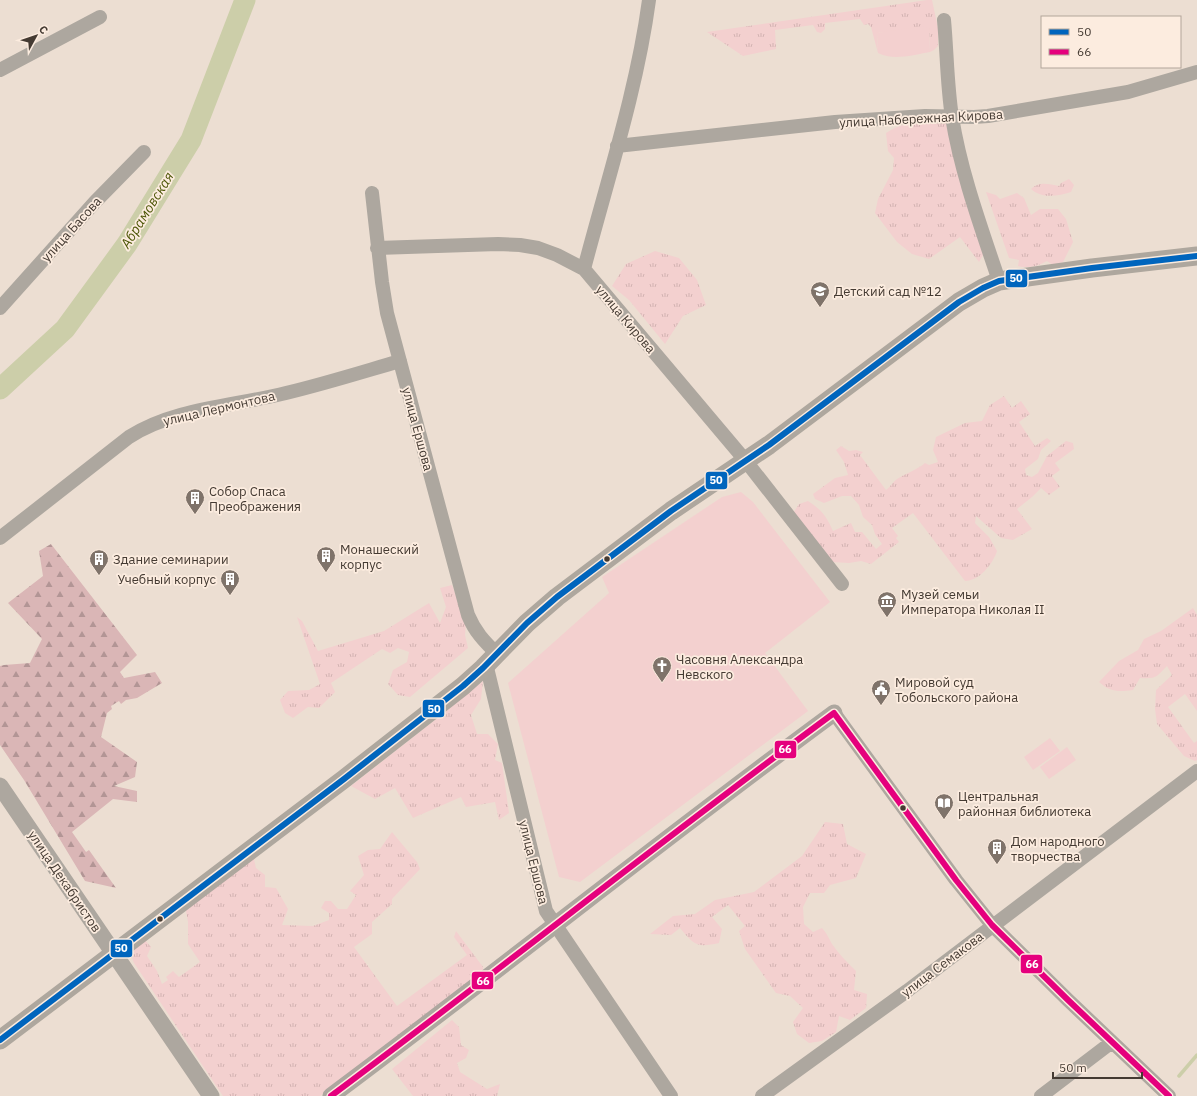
<svg xmlns="http://www.w3.org/2000/svg" width="1197" height="1096" viewBox="0 0 1197 1096" font-family="'IBM Plex Sans',sans-serif">
<defs>
<pattern id="grass-tufts" width="24" height="20" patternUnits="userSpaceOnUse"><rect width="24" height="20" fill="#f3d0cf"/><path d="M3 7l-1-3M5 7V3M7 7l1-3M15 17l-1-3M17 17v-4M19 17l1-3" fill="none" stroke="#d2b3b2"/></pattern>
<pattern id="forest-firs" width="22" height="20" patternUnits="userSpaceOnUse"><rect width="22" height="20" fill="#dab6b6"/><path d="M5 1l3.5 6h-7zM16 11l3.5 6h-7z" fill="#b29595"/></pattern>
</defs>
<rect width="100%" height="100%" fill="#ecded2"/>
<!-- grass -->
<path fill="url(#grass-tufts)" d="M927 0H932L938 28V46L934 50 930 52 929 29 877 33 878 53 871 27 868 24 864 25 860 19 825 23V29L821 33 817 32 813 25 775 30 776 49 743 56 707 32Z
M934 120 947 123 983 247V255L979 262 960 237 929 259 912 254 897 242 875 213 878 199 893 170 894 158 888 151 886 133C900 123 918 122 934 120Z
M1069 179 1074 185 1071 192C1058 196 1042 199 1031 189 1039 181 1049 184 1059 186L1061 183Z
M986 192 996 195 1000 199 1017 193 1024 198 1031 215 1040 209H1058L1066 219 1073 242 1063 262 1053 265 1047 261C1038 266 1028 269 1018 266L1019 260 1009 258Z
M655 251 679 258 697 280 706 305 683 316 665 344 629 300 612 286 626 264Z
M1004 396 1012 408 1021 401 1030 414 1019 422 1035 446 1047 438 1051 441 1041 450 1038 459 1025 469 1026 475 1032 477 1038 473 1047 456 1066 441 1073 443 1074 449 1055 463 1060 470 1052 476 1060 487 1049 495 1041 488 1032 497 1017 509 1032 529 1013 540 1001 538 976 516 975 523 989 537 997 551C993 564 979 581 965 581L913 513 892 528 898 536 896 538 899 542 871 564 861 561 849 563 832 562 792 515 799 504 808 501C821 509 827 517 833 531L851 523 855 532H862L876 549 882 544 875 534 872 525 863 517 859 505 851 496H842L824 503 815 499 813 494 835 478 848 475 844 462 836 450 841 446 849 451 856 450 863 452 860 455 886 490C891 486 894 481 897 479 906 473 917 470 925 463L929 465 938 462 933 450 936 437 965 423 982 421 990 405Z
M452 585 466 622 465 635 468 648 410 697 398 695 388 684 393 670 407 662 409 652 398 648 390 653 382 649 331 683 335 692 319 708 308 707 293 718 285 713 280 700 288 691 309 690 320 684 297 617 302 621 318 651 384 631 429 603 440 623 446 607 440 588Z
M1193 608 1197 615V711L1185 694 1168 707 1194 743 1197 741V760L1195 761 1184 756 1157 724 1155 709 1156 690 1172 675 1167 666C1156 677 1157 679 1140 678L1133 690C1118 692 1110 692 1099 682L1119 661 1138 650 1144 639 1161 631Z
M483 681 481 699 471 715 477 734H488L498 744 495 760 502 763 509 813 499 820 495 802 466 807 461 797 413 818 395 788 375 799 351 786C395 751 440 717 483 681Z
M825 822 843 824 847 844 866 854 856 878 830 885 824 893H810L803 907 804 924 813 932 822 928C827 933 829 939 832 944 839 954 847 962 856 971L854 990 867 994 866 1008 850 1020 839 1016 836 1032 822 1041 809 1043 797 1034 793 1022 803 1008 790 996 776 993 745 949 739 931 745 926 728 905 712 917 722 929 719 943C697 948 694 945 680 928L671 935 650 934 673 916 695 914 715 900 754 892 802 856Z
M392 832 417 862 420 869 392 899V904L372 922V934L354 947 397 1006 467 955 454 937 456 931 483 967V974L320 1096H223L134 963C128 949 135 947 144 939L151 947 147 956 157 971 162 984 168 980 166 977 173 971 179 977 200 962 188 944V922L186 911 189 905 253 855 256 868 265 875V887L276 888 288 909 282 925 313 926 329 920V913L321 908 325 901H331L338 909H347L356 895 350 891 364 875 358 856 368 850 380 849Z
M452 1020 459 1027 461 1045 469 1050 466 1058 457 1063 460 1072 487 1089 500 1084 497 1096H413L392 1069Z"/>
<!-- forest -->
<path fill="url(#forest-firs)" d="M51 544 137 655 120 672 124 678 155 672 162 683 137 698 126 700 121 704 119 701 111 706 112 709 107 713 101 737 137 762 135 777 114 786 137 791V802L113 799 72 832 86 852 89 850 116 888 85 881 24 780 0 745V666L4 665 30 663 42 639 8 603 43 576 39 551Z"/>
<!-- park -->
<path fill="#f3d0cf" d="M923 26 929 28 930 52C913 55 893 61 878 53L877 33Z
M741 492 753 502 830 602 765 653 808 711 580 882 559 877 508 683 609 593 602 577 722 497Z
M1050 738 1060 751 1033 770 1024 757Z
M1067 747 1076 760 1049 779 1040 767Z"/>
<g fill="none" stroke-linecap="round" stroke-linejoin="round">
<!-- stream -->
<path stroke="#cccea9" stroke-width="3.5" d="M1179 1076 1197 1055"/>
<!-- river -->
<path stroke="#cccea9" stroke-width="21" d="M0 389 65 329 127 244 191 140 245 0"/>
<!-- minor -->
<path stroke="#ada79f" stroke-width="14" d="M944 20C947 52 947 85 952 117 961 173 981 227 999 281
M0 70 100 17
M617 146 835 122 925 116 974 117 988 116 1128 92 1197 72
M372 193 382 282 387 313 468 615C475 632 484 641 497 654
M377 248 498 244 520 245 538 248 557 255 584 269 745 460 842 584
M584 269C607 181 637 90 649 0
M0 308 95 202 144 152
M0 538 129 437C174 408 234 406 286 393 324 384 362 372 400 361
M484 666 488 672 546 911 671 1096
M834 713 956 880 992 925 1068 1000 1169 1096
M762 1096 907 991 1197 771
M1041 1096 1112 1042"/>
<!-- tertiary -->
<path stroke="#ada79f" stroke-width="17" d="M0 786 211 1096
M331 1096C500 970 664 838 834 713"/>
<!-- secondary -->
<path stroke="#aea79e" stroke-width="19" d="M0 1040 344 779 463 686 483 668 527 623 557 597 671 511 769 445 959 302 983 288 999 281 1092 268 1197 256"/>
<!-- bus-1 casing -->
<g stroke="#fcecdf" stroke-width="9">
<path id="bus-1" d="M0 1040 344 779 463 686 483 668 527 623 557 597 671 511 769 445 959 302 983 288 999 281 1092 268 1197 256"/>
</g>
<!-- bus-2 casing -->
<g stroke="#fcecdf" stroke-width="9">
<path id="bus-2" d="M331 1096C500 970 664 838 834 713L956 880 992 925 1068 1000 1169 1096"/>
</g>
<!-- bus-1 -->
<use href="#bus-1" stroke="#0065bd" stroke-width="6"/>
<!-- bus-2 -->
<use href="#bus-2" stroke="#e5007d" stroke-width="6"/>
</g>
<!-- icons -->
<defs>
<g id="school-pin" transform="scale(1)"><path d="M0 17L-7.5 6A9.5 9.5 0 1 1 7.5 6Z" fill="#7f736a" stroke="#fcecdf"/><path d="M0-5L7-2L0 1L-7-2ZM-4 1L0 2.5L4 1V4Q0 6-4 4Z" fill="#fff"/></g>
<g id="building-pin" transform="scale(1)"><path d="M0 17L-7.5 6A9.5 9.5 0 1 1 7.5 6Z" fill="#7f736a" stroke="#fcecdf"/><path d="M-4-6H4V6H1V3H-1V6H-4ZM-2.5-4.3h1.7v1.8h-1.7ZM.8-4.3h1.7v1.8H.8ZM-2.5-1h1.7V.8h-1.7ZM.8-1h1.7V.8H.8Z" fill="#fff"/></g>
<g id="museum-pin" transform="scale(1)"><path d="M0 17L-7.5 6A9.5 9.5 0 1 1 7.5 6Z" fill="#7f736a" stroke="#fcecdf"/><path d="M0-6L6-3V-2H-6V-3ZM-5-1h2V3h-2ZM-1-1h2V3h-2ZM3-1h2V3H3ZM-6 4H6V6H-6Z" fill="#fff"/></g>
<g id="church-pin" transform="scale(1)"><path d="M0 17L-7.5 6A9.5 9.5 0 1 1 7.5 6Z" fill="#7f736a" stroke="#fcecdf"/><path d="M-1.2-6h2.4v3.5h3.3v2.4h-3.3V6h-2.4V-.1h-3.3v-2.4h3.3Z" fill="#fff"/></g>
<g id="civic-pin" transform="scale(1)"><path d="M0 17L-7.5 6A9.5 9.5 0 1 1 7.5 6Z" fill="#7f736a" stroke="#fcecdf"/><path d="M-.6-6.5H3V-4.5H.6V-3L4-1V1h2V6H-6V1h2V-1L-.6-3ZM-1.2 2.5V6h2.4V2.5Z" fill="#fff"/></g>
<g id="library-pin" transform="scale(1)"><path d="M0 17L-7.5 6A9.5 9.5 0 1 1 7.5 6Z" fill="#7f736a" stroke="#fcecdf"/><path d="M-6-4Q-3-5.5-.7-3.5V5Q-3 3-6 4ZM6-4Q3-5.5 .7-3.5V5Q3 3 6 4Z" fill="#fff"/></g>
</defs>
<g fill-rule="evenodd">
<use href="#school-pin" x="820" y="291"/>
<use href="#building-pin" x="195" y="498"/>
<use href="#building-pin" x="326" y="556"/>
<use href="#building-pin" x="99" y="559"/>
<use href="#building-pin" x="230" y="579"/>
<use href="#museum-pin" x="887" y="601"/>
<use href="#church-pin" x="662" y="666"/>
<use href="#civic-pin" x="881" y="689"/>
<use href="#library-pin" x="944" y="803"/>
<use href="#building-pin" x="997" y="848"/>
</g>
<!-- markers -->
<g fill="#443a32" stroke="#fcecdf" stroke-width="1.5">
<circle cx="607" cy="559" r="3.5"/>
<circle cx="903" cy="808" r="3.5"/>
<circle cx="160" cy="919" r="3.5"/>
</g>
<g text-anchor="middle" stroke-width="3.5" stroke-linejoin="round" paint-order="stroke">
<!-- street labels -->
<g font-size="13" fill="#443a32" stroke="#fcecdf">
<text transform="translate(921 118) rotate(-3)" y="5">улица Набережная Кирова</text>
<text transform="translate(71 229) rotate(-48)" y="5">улица Басова</text>
<text transform="translate(626 319) rotate(50)" y="5">улица Кирова</text>
<text transform="translate(219 408) rotate(-13)" y="5">улица Лермонтова</text>
<text transform="translate(418 429) rotate(75)" y="5">улица Ершова</text>
<text transform="translate(534 862) rotate(76)" y="5">улица Ершова</text>
<text transform="translate(65 881) rotate(56)" y="5">улица Декабристов</text>
<text transform="translate(942 964) rotate(-37)" y="5">улица Семакова</text>
</g>
<!-- poi labels -->
<g font-size="13" fill="#443a32" stroke="#fcecdf" text-anchor="start">
<text x="834" y="296">Детский сад №12</text>
<text x="209" y="496">Собор Спаса<tspan x="209" dy="15">Преображения</tspan></text>
<text x="340" y="554">Монашеский<tspan x="340" dy="15">корпус</tspan></text>
<text x="113" y="564">Здание семинарии</text>
<text x="216" y="584" text-anchor="end">Учебный корпус</text>
<text x="901" y="599">Музей семьи<tspan x="901" dy="15">Императора Николая II</tspan></text>
<text x="676" y="664">Часовня Александра<tspan x="676" dy="15">Невского</tspan></text>
<text x="895" y="687">Мировой суд<tspan x="895" dy="15">Тобольского района</tspan></text>
<text x="958" y="801">Центральная<tspan x="958" dy="15">районная библиотека</tspan></text>
<text x="1011" y="846">Дом народного<tspan x="1011" dy="15">творчества</tspan></text>
</g>
<!-- water labels -->
<g font-size="14" font-style="italic" fill="#4c5606" stroke="#fcecdf">
<text transform="translate(147 210) rotate(-58)" y="5">Абрамовская</text>
</g>
</g>
<g stroke="#fcecdf" stroke-width="1.5">
<rect x="1005" y="269" width="23" height="19" rx="4" fill="#0065bd"/>
<rect x="705" y="471" width="23" height="19" rx="4" fill="#0065bd"/>
<rect x="422" y="699" width="23" height="19" rx="4" fill="#0065bd"/>
<rect x="774" y="740" width="23" height="19" rx="4" fill="#e5007d"/>
<rect x="110" y="939" width="23" height="19" rx="4" fill="#0065bd"/>
<rect x="1020" y="954" width="23" height="20" rx="4" fill="#e5007d"/>
<rect x="471" y="971" width="23" height="19" rx="4" fill="#e5007d"/>
</g>
<g font-size="11" text-anchor="middle" font-weight="bold" fill="#fff">
<text x="1016" y="282">50</text>
<text x="716" y="484">50</text>
<text x="434" y="713">50</text>
<text x="785" y="753">66</text>
<text x="121" y="952">50</text>
<text x="1032" y="968">66</text>
<text x="483" y="985">66</text>
</g>
<!-- legend -->
<rect x="1041" y="16" width="140" height="52" fill="#fcecdf" stroke="#b2a59a"/>
<rect x="1049" y="29" width="20" height="6" fill="#0065bd" stroke="#b2a59a"/>
<text x="1077" y="36" font-size="12" fill="#443a32">50</text>
<rect x="1049" y="49" width="20" height="6" fill="#e5007d" stroke="#b2a59a"/>
<text x="1077" y="56" font-size="12" fill="#443a32">66</text>
<!-- north arrow -->
<g transform="translate(36 36) rotate(50)" stroke="#fcecdf" stroke-width="3" paint-order="stroke">
<path d="M0-3L7 15L0 10L-7 15Z" fill="#443a32"/>
<text y="-6" font-size="11" font-weight="bold" text-anchor="middle" fill="#443a32">С</text>
</g>
<!-- scale -->
<path d="M1053 1072v6h89v-6" fill="none" stroke="#443a32" stroke-width="2"/>
<text x="1059" y="1072" font-size="12" fill="#443a32" stroke="#fcecdf" stroke-width="3" paint-order="stroke">50 m</text>
</svg>
